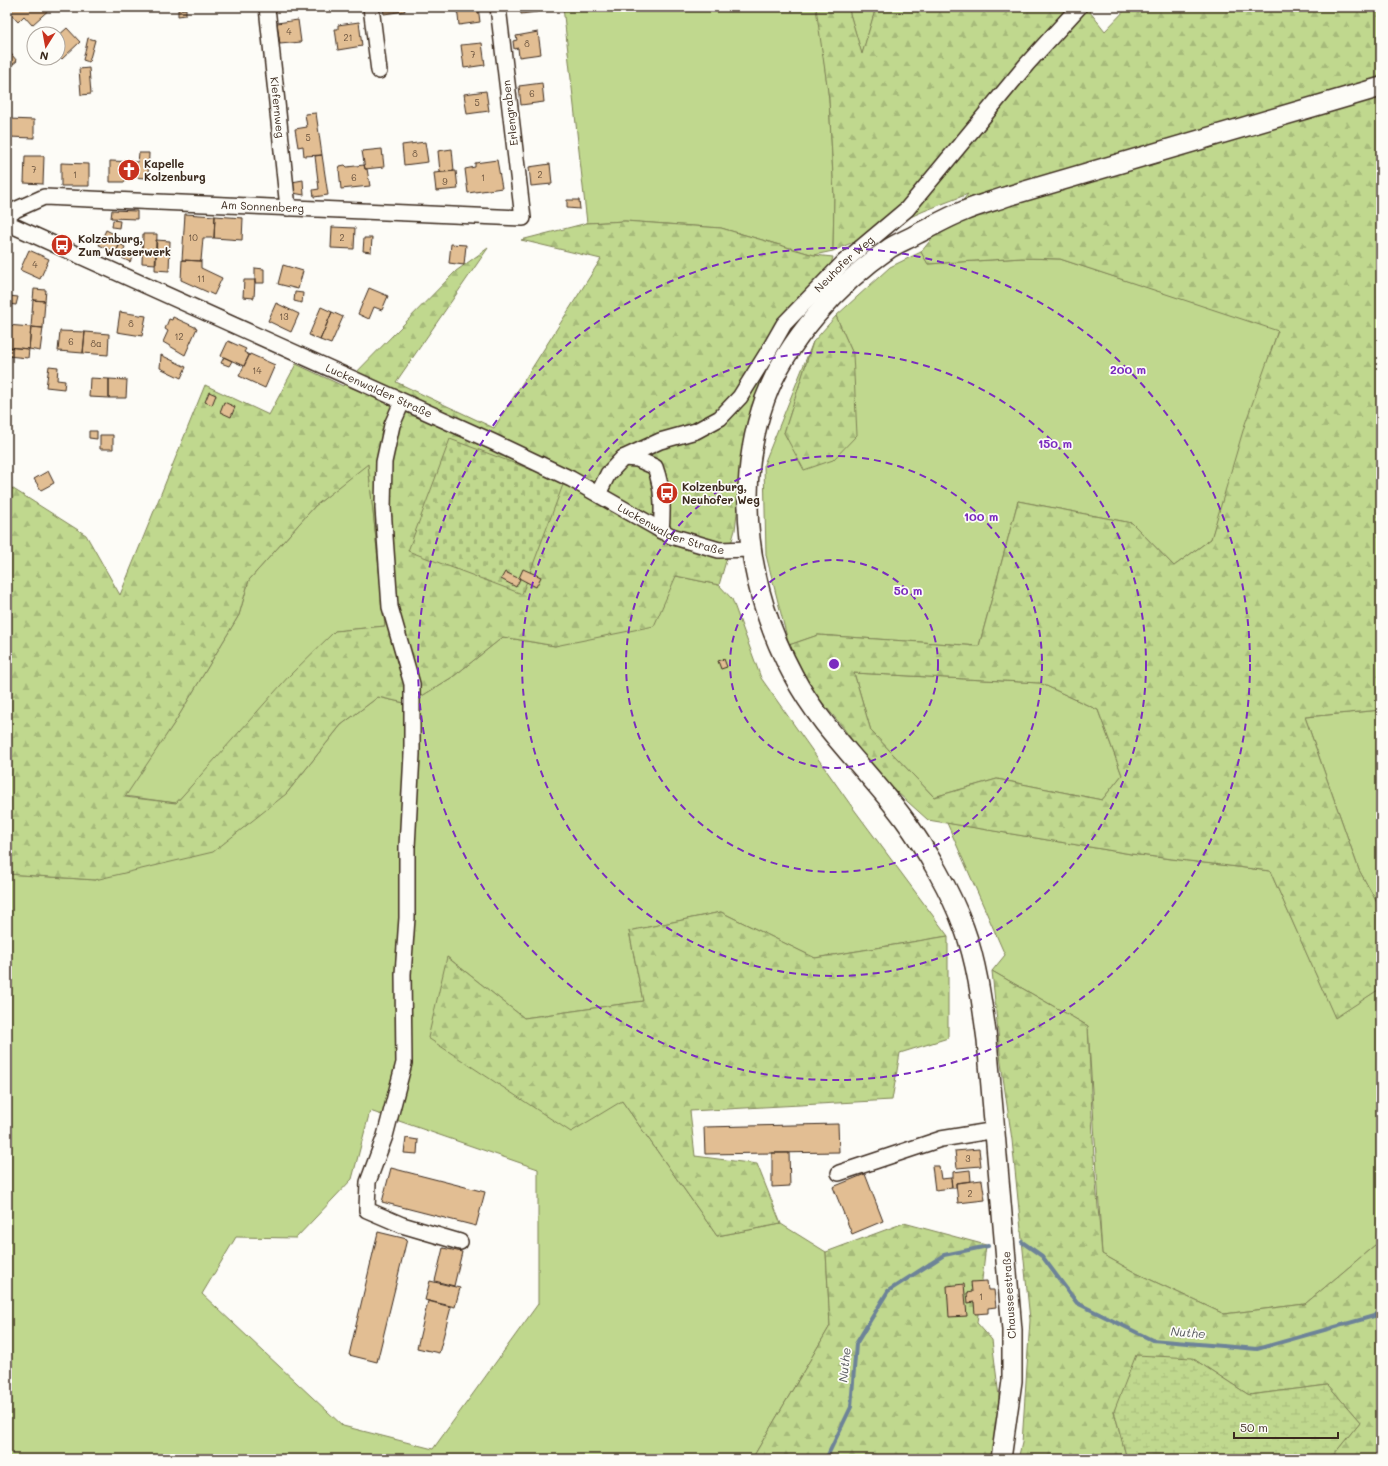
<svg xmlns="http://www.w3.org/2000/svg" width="1388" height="1466" viewBox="0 0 1388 1466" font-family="Mali,sans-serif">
<defs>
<pattern id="forest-firs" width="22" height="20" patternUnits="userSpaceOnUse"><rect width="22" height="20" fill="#c0d88e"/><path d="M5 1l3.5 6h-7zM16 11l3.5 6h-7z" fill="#a6ba7a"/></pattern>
<pattern id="wetland-marsh" width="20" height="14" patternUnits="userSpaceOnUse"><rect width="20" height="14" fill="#c0d88e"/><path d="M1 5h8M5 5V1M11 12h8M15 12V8" fill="none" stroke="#a6ba7a"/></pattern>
<pattern id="cemetery-stones" width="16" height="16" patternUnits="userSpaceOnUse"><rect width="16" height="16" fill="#c0d88e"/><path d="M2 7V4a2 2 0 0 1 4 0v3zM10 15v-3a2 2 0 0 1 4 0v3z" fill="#a6ba7a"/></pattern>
</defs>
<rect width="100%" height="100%" fill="#fdfcf7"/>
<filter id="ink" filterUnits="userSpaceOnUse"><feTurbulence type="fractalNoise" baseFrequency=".025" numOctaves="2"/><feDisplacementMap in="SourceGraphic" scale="8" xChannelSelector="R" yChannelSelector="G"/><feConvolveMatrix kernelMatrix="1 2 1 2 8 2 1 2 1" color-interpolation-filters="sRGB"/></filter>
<g filter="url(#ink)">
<!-- green -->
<path fill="#c0d88e" stroke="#7e8156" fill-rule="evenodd" d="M563 7H822L817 9 829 99 834 196 833 251 814 255 721 228 625 221 587 223Z
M848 7H876L862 55Z
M921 252 928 264 1022 258 1060 259 1278 330 1211 539 1174 566 1132 523 1018 501 979 646 818 635 789 645 766 555 764 464 813 342 784 433 853 354 836 316 890 267Z
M368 463 385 626 335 631 176 803 124 796 175 722 239 615 249 580 315 506Z
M676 576 719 585 732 599 761 678 850 804 948 936 815 958 721 912 629 931 643 1001 524 1018 447 957 622 1101 717 1236 781 1224 826 1252 830 1326 752 1459H7V874L95 880 286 794 341 725 378 697 409 704 454 676 503 637 555 646ZM370 1111 538 1169V1304L433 1449 343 1426 202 1294 236 1237 296 1238 352 1179Z
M854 673 1040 683 1098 710 1122 775 1102 800 997 779 934 797 871 731Z
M1381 710V910L1359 870 1305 717Z
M947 823 1131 854 1270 871 1335 1017 1381 988V1240L1305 1304 1224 1314 1136 1273 1102 1254 1088 1026 992 971 1005 955Z"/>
<!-- forest -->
<path fill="url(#forest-firs)" stroke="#7e8156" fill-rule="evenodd" d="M822 7H848L862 54 876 7H1086L1105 31 1128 7H1381V710L1305 717 1359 870 1381 910V988L1335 1018 1270 871 1131 854 928 820 879 776 841 725 813 691 789 645 818 635 979 646 1018 501 1132 523 1174 566 1211 539 1245 424 1278 331 1060 259 1022 258 928 264 921 252 968 194 924 211 833 251 834 196 829 99 816 8ZM854 673 1040 683 1098 710 1122 775 1102 800 997 779 934 797 871 731Z
M625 221 721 228 814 255 833 257 827 279 795 306 744 451 735 530 719 585 676 576 654 626 555 646 503 637 454 676 409 704 378 697 341 725 286 794 213 852 95 880 7 874V485L86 535 120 595 205 385 269 415 296 364 343 386 456 271 488 248 396 382 494 428 601 259 521 240 587 223ZM368 464 385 626 335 631 289 676 176 803 125 797 175 722 239 615 249 580 315 506Z
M836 316 853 354 857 435 833 460 804 470 784 433 813 342Z
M721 912 815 958 948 936V1038L900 1053 892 1100 690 1111 695 1156 757 1164 781 1224 717 1236 622 1101 571 1132 428 1038 447 957 524 1018 643 1001 629 931Z
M992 971 1088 1026 1094 1160 1102 1254 1136 1273 1224 1314 1305 1304 1381 1240V1459H1330L1360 1422 1328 1385 1249 1395 1192 1358 1114 1411 1127 1459H1018L1022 1443 1030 1320 1012 1140 1001 1063Z
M904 1223 986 1245 977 1323 992 1340 1002 1421 994 1459H752L830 1326 826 1252Z"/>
<!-- wetland -->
<path fill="url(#wetland-marsh)" stroke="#7e8156" d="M1136 1355 1192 1358 1249 1395 1328 1385 1360 1422 1330 1459H1127L1114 1411Z"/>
<!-- cemetery -->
<path fill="url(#cemetery-stones)" stroke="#7e8156" d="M450 439 564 482 522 594 408 551Z"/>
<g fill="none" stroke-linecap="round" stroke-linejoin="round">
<!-- stream -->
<path stroke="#6d8398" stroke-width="4" d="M1022 1242 1042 1256 1077 1303 1152 1340 1257 1349 1374 1316 1381 1309
M826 1459 851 1407 856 1344 888 1291 944 1255 988 1246"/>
</g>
<!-- building -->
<path fill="#e2be93" stroke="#3b2a1e" d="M7 7H52L32 25 24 16 18 22 7 10Z
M383 7H404L405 11 384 14Z
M457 7H478L480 22 459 25Z
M520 7H536L537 12 521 14Z
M186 9V15L178 16V10Z
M298 20 301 42 280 44 277 23Z
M359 22 362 46 338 50 335 29H338V25Z
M67 28 80 42 62 59 58 55V36Z
M538 32 541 54 519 57 518 48 514 49 513 41 517 40 516 36Z
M88 38 95 40 89 62 83 60Z
M482 43 485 65 464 68 461 45Z
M7 49 17 61 7 69Z
M89 68 91 94 81 95 79 69Z
M542 83 544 102 521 105 519 86Z
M486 91 489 111 467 114 464 94Z
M316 113 322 155 304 156 303 146 298 147 295 129 307 127 305 114Z
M9 119 34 120V138L9 137Z
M425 142 428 162 404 165 402 145Z
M382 149 384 167 365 169 362 151Z
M452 149 454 171 440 172 438 151Z
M139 153H149L148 178 125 177V182H110V161L138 162Z
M322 155 328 195 314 197 313 190 319 189 315 156Z
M25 156H44L43 184 24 183Z
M497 160 502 188 468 193 465 169 475 167V163Z
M61 163 89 164V186H61Z
M550 164 552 184 531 186 529 167Z
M345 165 347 167 364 165 365 169H367L370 186 341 189 339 169 340 166Z
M456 171 458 189 436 191 434 173Z
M303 180 304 195 293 193 292 182Z
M567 200H579L580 209 567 208Z
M112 210 137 211V219L111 218Z
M185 214 215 216 214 238H203L201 261 182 260Z
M215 216 243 218 242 240 214 238Z
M113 220 120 221 119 228 112 227Z
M332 227 355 228 354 249 331 248Z
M106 230 122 238 116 252 99 245Z
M143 234H157L156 264 142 263Z
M364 238H372L371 252 363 251Z
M156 240 170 241 169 271 155 270Z
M120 244 125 247 122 254 116 252Z
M451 244 466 245 464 265 449 263Z
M29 250 49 259 40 279 20 270Z
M124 252 133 256 130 262 122 258Z
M182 260 201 261V268L222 278 214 295 181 280Z
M283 265 303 271 298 289 278 284Z
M255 268 264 269V283H255Z
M244 280H255L254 298 243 297Z
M369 288 388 296 382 310 374 307 369 319 358 314Z
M34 289 46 290 45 301 33 300Z
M295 292 303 293 302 303 294 301Z
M9 296 18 297 16 305 8 304Z
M33 300 45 301 43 328 31 327Z
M276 303 299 314 291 332 268 321Z
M321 307 332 312 320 340 309 335Z
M120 312 146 316 142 336 117 332Z
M332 312 343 317 331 344 320 340Z
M173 317 197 328 185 355 163 342 168 331 165 329 169 319 172 320Z
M7 325 31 327 29 349 7 347Z
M31 327 43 328 40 351 29 349Z
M60 331 85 332 83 353 58 351Z
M85 332 109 334 108 355 83 353Z
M228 341 246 349 244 352 249 355 244 366 221 356Z
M7 347 29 349 28 358 7 356Z
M250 354 275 365 265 388 239 376Z
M161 355 186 367 181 378 160 368Z
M224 357 232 361 229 366 221 363Z
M49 366 58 367 57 380 65 381 64 389 46 387Z
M90 378 109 379V398L89 397Z
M109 379 127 380 126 398H109Z
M209 392 216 395 212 405 205 402Z
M224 402 235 407 231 417 220 412Z
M89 431H97V439L89 438Z
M100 435H113V449H100Z
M48 471 54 483 41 490 34 479Z
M523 569 541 577 536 587 519 578Z
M505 572 520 579 516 587 501 579Z
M724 659 727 667 721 669 718 661Z
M838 1124 839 1152 705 1154 704 1127Z
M406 1138 418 1140 417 1154 404 1153Z
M979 1149 981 1166 957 1168 955 1151Z
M772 1153H789L790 1186 772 1187Z
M932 1166H939L941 1179 951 1178 952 1188 935 1190Z
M391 1168 485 1192 476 1226 382 1202Z
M970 1170 971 1181 956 1183V1188H952L951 1178H953V1172Z
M865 1174 883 1221 852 1234 833 1187Z
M982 1180 985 1200 958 1203 956 1183Z
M378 1232 407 1239 377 1362 349 1355Z
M443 1248 462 1252 454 1286 435 1281Z
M430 1281 460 1288 455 1307 425 1300Z
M987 1281 988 1290H994L996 1307 988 1308V1313L975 1314 974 1302 968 1303 967 1293 972 1292 971 1282Z
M964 1284 967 1316 949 1317 947 1286Z
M428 1301 451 1307 439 1353 417 1348Z"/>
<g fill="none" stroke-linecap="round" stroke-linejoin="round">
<!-- minor casing -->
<g stroke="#3b2a1e" stroke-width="18">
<g id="minor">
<path id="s1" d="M267 7 288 208"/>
<path d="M371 7 379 71"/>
<path id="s2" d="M7 217 15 210 44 197 523 218 498 7"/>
<path id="s3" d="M7 223 493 442 571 479 671 536 719 550 750 549"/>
<path d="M402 402 392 425 384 462 383 508 390 607 412 684V754L407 847V918L403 974 404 1063 385 1136 368 1182 367 1210 402 1225 460 1242"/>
<path d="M623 458 637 459 655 467C663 489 663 509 661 531"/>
<path id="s4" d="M598 494 608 474 623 458 660 441 696 431 720 418 740 397 768 352 784 324 844 262 907 209 1027 64 1079 7"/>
<path d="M839 1173 941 1139 996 1130"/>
</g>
</g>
<!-- major casing -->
<g stroke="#3b2a1e" stroke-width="22">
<path id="major" d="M1001 1459 1012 1381V1330L987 1040C982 1003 977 963 964 928 951 892 926 849 904 819 868 770 821 729 793 675 748 591 733 489 765 399 786 341 839 283 890 248 898 243 908 239 917 234 933 226 948 217 964 211 978 205 994 201 1008 196L1381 87"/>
</g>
<!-- minor -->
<use href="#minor" stroke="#fdfcf7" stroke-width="15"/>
<!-- major -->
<use href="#major" stroke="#fdfcf7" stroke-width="19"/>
</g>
</g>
<!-- distance rings -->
<g fill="none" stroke="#7b2cbf" stroke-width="2" stroke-dasharray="7 5">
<circle cx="834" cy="664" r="104"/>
<circle cx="834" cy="664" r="208"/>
<circle cx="834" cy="664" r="312"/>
<circle cx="834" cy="664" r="416"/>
</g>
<!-- icons -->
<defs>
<g id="church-disc" transform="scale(1.15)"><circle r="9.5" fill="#c8321e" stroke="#fdfcf7"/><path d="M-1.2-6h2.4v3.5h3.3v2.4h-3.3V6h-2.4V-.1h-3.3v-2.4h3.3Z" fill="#fff"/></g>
<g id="bus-disc" transform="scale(1.15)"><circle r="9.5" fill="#c8321e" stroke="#fdfcf7"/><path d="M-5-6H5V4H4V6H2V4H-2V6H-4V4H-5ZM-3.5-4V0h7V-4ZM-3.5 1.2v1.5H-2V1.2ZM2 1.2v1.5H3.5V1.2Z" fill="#fff"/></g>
</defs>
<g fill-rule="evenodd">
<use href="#church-disc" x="129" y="170"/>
<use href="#bus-disc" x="62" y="245"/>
<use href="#bus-disc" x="667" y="493"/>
</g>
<g text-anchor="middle" stroke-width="3.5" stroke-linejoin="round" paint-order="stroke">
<!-- number labels -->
<g font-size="9" fill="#654f3b">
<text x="289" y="35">4</text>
<text x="348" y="41">21</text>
<text x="527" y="47">8</text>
<text x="473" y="58">7</text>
<text x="532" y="97">6</text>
<text x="477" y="106">5</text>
<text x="308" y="141">5</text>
<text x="415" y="157">8</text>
<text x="34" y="173">7</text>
<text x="75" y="178">1</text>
<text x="540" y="178">2</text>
<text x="354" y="181">6</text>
<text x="483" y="181">1</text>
<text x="445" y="185">9</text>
<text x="193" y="241">10</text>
<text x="342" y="241">2</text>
<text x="35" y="268">4</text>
<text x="201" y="282">11</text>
<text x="284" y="320">13</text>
<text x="131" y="327">8</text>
<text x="179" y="340">12</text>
<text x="71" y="345">6</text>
<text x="96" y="347">8a</text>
<text x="257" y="374">14</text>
<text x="968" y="1162">3</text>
<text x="970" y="1197">2</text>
<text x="981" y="1300">1</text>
</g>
<!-- street labels -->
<g font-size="11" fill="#3b2a1e" stroke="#fdfcf7">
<text dy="4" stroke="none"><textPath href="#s1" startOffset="101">Kiefernweg</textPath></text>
<text transform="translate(510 113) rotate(-97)" y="4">Erlengraben</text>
<text dy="4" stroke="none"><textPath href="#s2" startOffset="261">Am Sonnenberg</textPath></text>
<text dy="4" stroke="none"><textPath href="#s4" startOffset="349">Neuhofer Weg</textPath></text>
<text dy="4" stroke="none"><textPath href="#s3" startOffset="408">Luckenwalder Straße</textPath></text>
<text dy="4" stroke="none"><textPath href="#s3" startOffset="732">Luckenwalder Straße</textPath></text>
<text transform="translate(1009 1295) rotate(-94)" y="4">Chausseestraße</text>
</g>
<!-- poi labels -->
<g font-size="11" font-weight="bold" fill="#3b2a1e" stroke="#fdfcf7" text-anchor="start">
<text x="144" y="168">Kapelle<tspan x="144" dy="13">Kolzenburg</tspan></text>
<text x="78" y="243">Kolzenburg,<tspan x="78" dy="13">Zum Wasserwerk</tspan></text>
<text x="682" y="491">Kolzenburg,<tspan x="682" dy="13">Neuhofer Weg</tspan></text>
</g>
<!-- water labels -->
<g font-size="12" font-style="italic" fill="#54565b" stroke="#fdfcf7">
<text transform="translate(1188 1333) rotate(5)" y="4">Nuthe</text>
<text transform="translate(845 1365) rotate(-84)" y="4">Nuthe</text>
</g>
</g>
<circle cx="834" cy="664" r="6" fill="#7b2cbf" stroke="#fdfcf7" stroke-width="2"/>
<g font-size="12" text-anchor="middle" font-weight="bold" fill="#7b2cbf" stroke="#fdfcf7" stroke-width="3.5" stroke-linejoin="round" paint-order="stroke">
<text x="1128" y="374">200 m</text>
<text x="1055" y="448">150 m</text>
<text x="981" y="521">100 m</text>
<text x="908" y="595">50 m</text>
</g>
<!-- margin -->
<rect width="1388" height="1466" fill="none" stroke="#fdfcf7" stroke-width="24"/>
<rect x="12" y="12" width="1364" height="1442" fill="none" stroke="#3b2a1e" stroke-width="1.5" filter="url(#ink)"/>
<!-- north arrow -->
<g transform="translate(46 46) rotate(191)"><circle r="19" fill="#fdfcf7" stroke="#afa8a0"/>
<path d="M0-3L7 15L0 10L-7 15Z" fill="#c8321e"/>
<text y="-6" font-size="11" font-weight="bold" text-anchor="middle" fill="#3b2a1e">N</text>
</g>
<!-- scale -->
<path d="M1234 1432v6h104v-6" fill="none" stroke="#3b2a1e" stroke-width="2"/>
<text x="1240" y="1432" font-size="12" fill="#3b2a1e" stroke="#fdfcf7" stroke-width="3" paint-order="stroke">50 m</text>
</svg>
